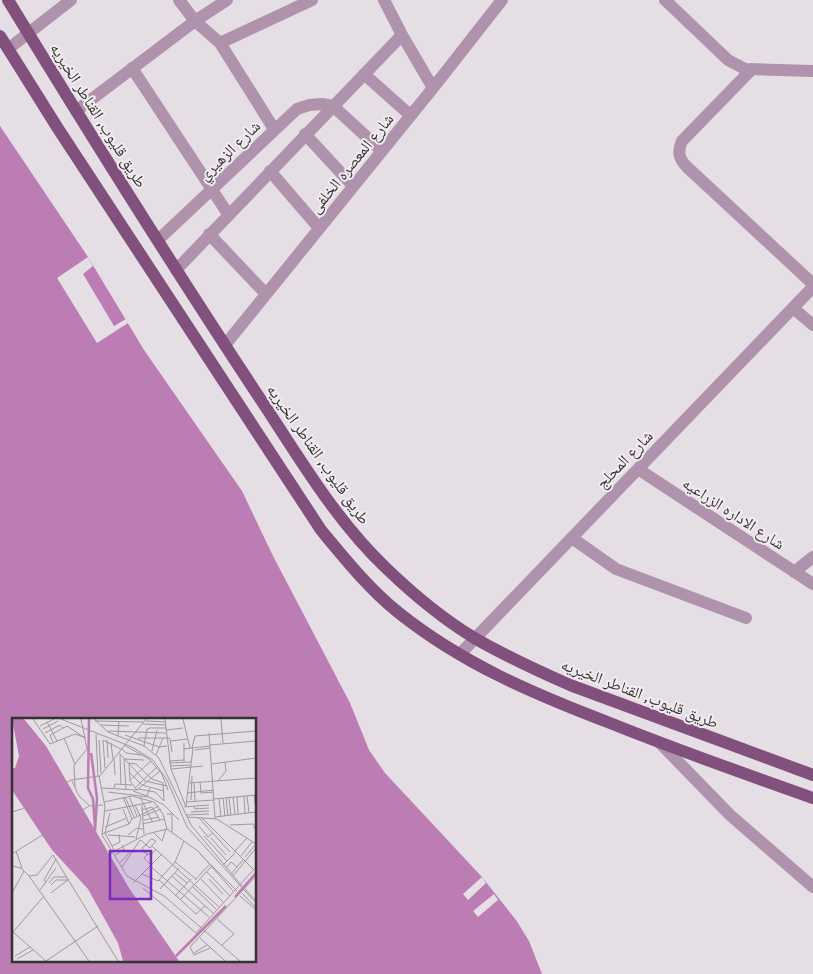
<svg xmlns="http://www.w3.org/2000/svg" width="813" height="974" viewBox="0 0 813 974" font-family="'IBM Plex Sans','Noto Naskh Arabic',sans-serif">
<rect width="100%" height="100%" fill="#e5dee4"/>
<!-- water -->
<path fill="#bb7db4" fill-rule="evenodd" d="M0 126 88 257 144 350 242 491 273 556 350 703 369 750 385 773 482 877 516 920 529 941 542 974H0ZM14 719H255V960H14Z"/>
<!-- pier -->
<path fill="#e5dee4" d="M88 257 93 266 83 274 114 326 126 319 128 323 97 343 57 278Z
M482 877 486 883 468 900 463 894Z
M494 894 498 900 478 917 473 911Z"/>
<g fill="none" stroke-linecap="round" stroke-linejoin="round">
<!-- minor -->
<path stroke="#af92ab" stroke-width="12" d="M179 0 195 21 220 43 274 129
M384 0 402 35 433 88
M665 0 728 60 745 69 813 71
M220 43 312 0
M8 49 71 0
M132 68 228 214
M752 69 682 141C677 152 679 159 687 167L813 284
M364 74 410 115
M76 111 195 21 227 0
M305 134 353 186
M270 171 319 228
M209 234 266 294
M158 240 297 109 309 105 322 104 333 106 382 151
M176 270 402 35
M793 308 813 325
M225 345 433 88 502 0
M638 469 813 584
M572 538 616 569 746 618
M794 572 813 557
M460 654 813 287
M660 743 730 815 813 887"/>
<!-- major -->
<path stroke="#82507c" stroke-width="12" d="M8 0C88 131 170 262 255 391 296 452 333 518 387 569 412 593 446 621 476 639 506 656 538 671 570 685L813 775
M0 36 57 127 321 530C345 559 369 589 399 613 463 664 534 694 610 723 677 750 745 774 813 798"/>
</g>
<g text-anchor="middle" stroke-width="4" stroke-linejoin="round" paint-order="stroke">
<!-- street labels -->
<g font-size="16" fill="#353234" stroke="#f2ecf1">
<text transform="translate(99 115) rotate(58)" y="6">طريق قليوب, القناطر الخيريه</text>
<text transform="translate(229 150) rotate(-44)" y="6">شارع الزهيري</text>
<text transform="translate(351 163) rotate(-51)" y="6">شارع المعصره الخلفى</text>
<text transform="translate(319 454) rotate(55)" y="6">طريق قليوب, القناطر الخيريه</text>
<text transform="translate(624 459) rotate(-46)" y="6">شارع المحلج</text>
<text transform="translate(734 513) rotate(33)" y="6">شارع الاداره الزراعيه</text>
<text transform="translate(640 693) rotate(21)" y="6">طريق قليوب, القناطر الخيريه</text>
</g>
</g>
<!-- overview -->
<g transform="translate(12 718)">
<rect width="244" height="244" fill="#e5dee4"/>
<path d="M0 1H12L34 28 117 170 167 243H111L106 225 76 171 40 132 0 72V50H3L7 38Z" fill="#bb7db4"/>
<path fill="none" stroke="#bb7db4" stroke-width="2.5" d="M77 1 76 70 81 81 83 110M79 35 85 80 83 113M223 179 244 155M164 238 214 188"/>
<path fill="none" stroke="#9f999e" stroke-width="1" d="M21 1 38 26 63 16 74 20M49 1 120 29 141 42 155 62 175 109 244 185M82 1 96 14 132 28 147 40 179 107 230 168M153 1 159 51 174 89M171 1 178 30M209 1 211 25M83 3 131 4M134 3 153 4M35 4 45 23M131 6 154 7M89 7 117 8M28 8 42 1M138 10H154M31 11 46 3M154 12 171 10M96 13 154 15M33 15 48 7 51 10M197 15 203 100M84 16 86 58M113 17 147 29 155 28M106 18 107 3M155 19 158 21 160 34M52 20 63 46M126 20H155M87 22 89 55M91 22 93 50M91 22 109 31M95 22 96 40M159 23 175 21M41 24 38 17 55 8 73 20M99 25 101 41M172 25V44M112 27 137 41 150 56 156 72M198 27 244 23M132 28 135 11 138 10M180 30 183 18 244 13M110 31 114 35 130 37M171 31 198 28M183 32 198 30M140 33 145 12M107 35 133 63 155 68M108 37 109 67M144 37 151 20M102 41 103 57M112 41 114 71M113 41 132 42M157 43 172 42M157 45 179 44M200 46 244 40M158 48 179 47M159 51 191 48M118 55 130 67 152 73M87 59 134 1M140 61 151 65 152 83M118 62 139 43M60 63 67 78 77 87M206 63 214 53 213 44M188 64 189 75 202 74M177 65 244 60M182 65 183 83M63 69 62 47 75 31 69 1M90 70 125 72 148 53M102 70 103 66 120 67M123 70 145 49M126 71 143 74 152 83M125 72 118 63 117 45 124 46 140 61M121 73 135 78 138 70M96 74 137 79 152 87 167 102M175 75 202 72M242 77 244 92M117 78 125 98M232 78 233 95M235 78 237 95M111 79 120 101M113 79 122 99M128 79 140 103M221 79 223 97M225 79 226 96M211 80 213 98M214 80 216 98M217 80 219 97M202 81 244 77M207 81 209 99M179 82 180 58M92 84 120 78 142 84 151 96 155 111 186 133 222 174M174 84 202 82M123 87 129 100 124 121M130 87 132 116M174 88 181 30M182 88 183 91 197 90M172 89 197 87M111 91 117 106M129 92 140 89 148 102M93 93 140 84M0 94 10 91 59 62 87 58 93 89 90 117 115 158 152 178 228 243M179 94 197 93M98 95 93 115 102 132M155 96H160V114M174 97 197 96M131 98 149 91M175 99 205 101 244 126M203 99 244 94M187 100 218 134M190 100 242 152M132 102 147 99M130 106 153 101M218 107 241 106 244 113M187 108 196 119 201 115M93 109 115 100M141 114 150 123 154 111M90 116 117 106 120 101 147 88M96 117 123 119M116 117 125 110 131 111M192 118 215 143M199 120 214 137M128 122 130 123 134 127 138 130 144 123 140 121H139L134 127 130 130 134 136H140L144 131M100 128 108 124 107 116M140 128 207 189M4 133 10 150M222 134 235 120M99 135 135 116 155 111M0 136 77 88 91 87M136 136 132 140 139 147M188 136 225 173M102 138 112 131 110 127M228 139 240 124M233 139 244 126M163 144 184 161M107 146 118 134M211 147 223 135M0 148 9 150 17 158 77 243M138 148 197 199M110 149 128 122M214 150 219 144 225 149M195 154 218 178M163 155 175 165M130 156 146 163 163 144 172 123M219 156 231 142M17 158 25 157 41 137 106 243M160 158 201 195M221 158 244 130M189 161 211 184M197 161 211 176M147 162 184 196 193 188M183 162 197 147M34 164 32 162 44 141M37 165 42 159H55M121 165 150 136M39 167 44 162H55M181 169 204 191M131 170 184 215 244 149M148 171 167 150M233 171 244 183M28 172 44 150M0 175 12 153M39 175 57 161M230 175 244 190M32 178 1 214 34 243M163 178 179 161M228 178 244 192M168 182 199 149M205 201 222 216 210 227M188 220 213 243M198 230 182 237 178 229 244 158M182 235 195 227M3 238 18 229M5 241 21 232M34 243 86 208"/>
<path fill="#7b2cbf" fill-opacity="0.15" stroke="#7b2cbf" stroke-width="2.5" d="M98 133H139V181H98Z"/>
<rect width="244" height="244" fill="none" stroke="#353234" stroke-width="2.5"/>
</g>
</svg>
